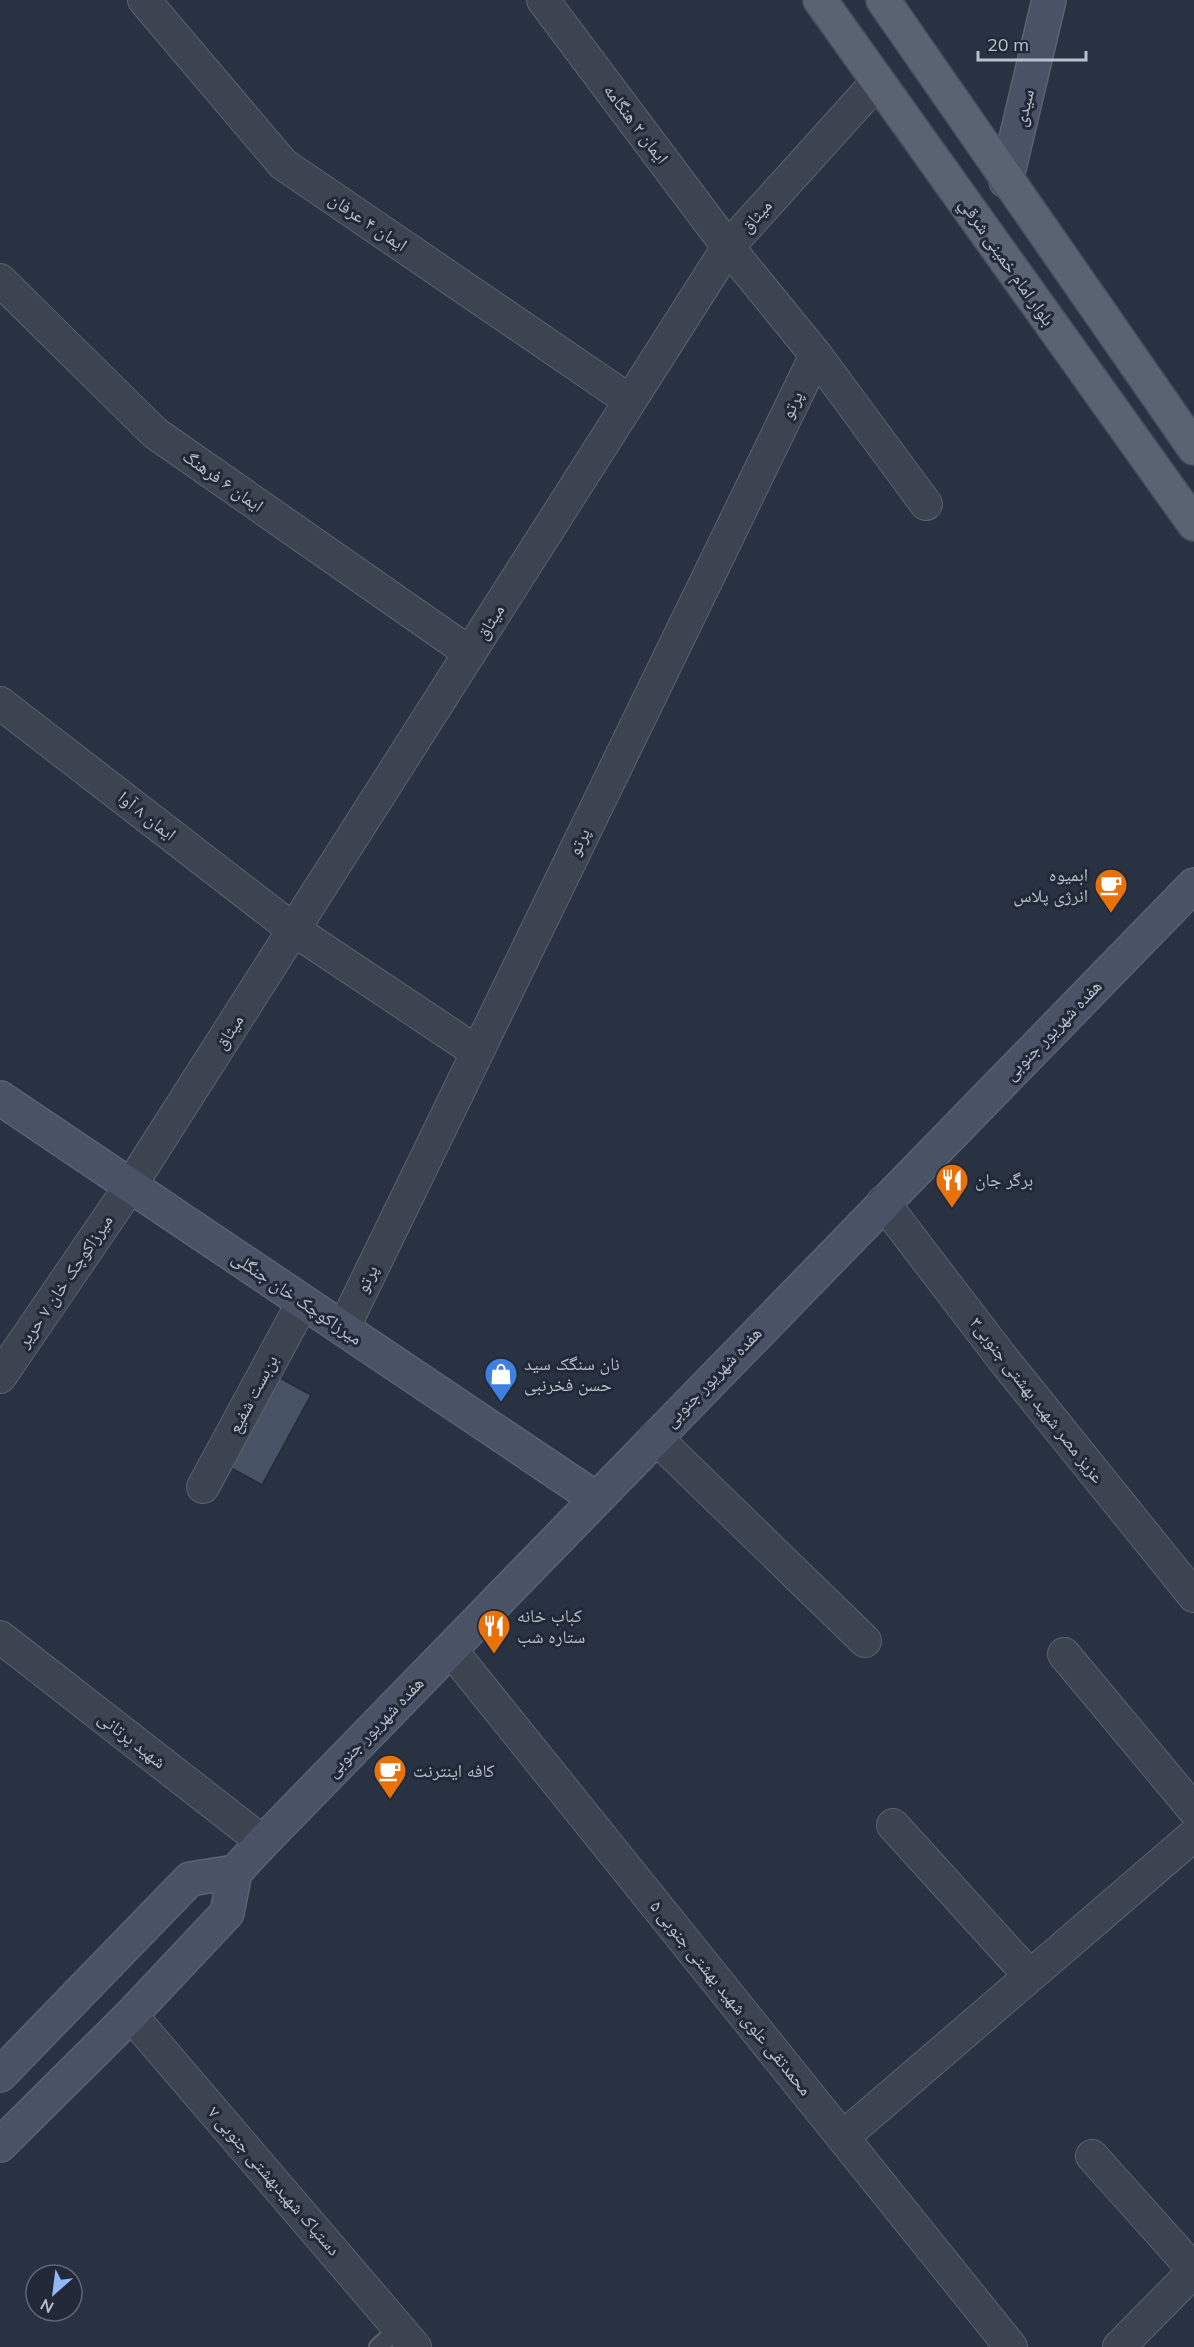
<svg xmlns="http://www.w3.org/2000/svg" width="1194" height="2347" viewBox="0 0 1194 2347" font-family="Mulish,'Noto Naskh Arabic',sans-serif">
<rect width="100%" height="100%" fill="#283243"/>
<!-- building -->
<path fill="#475264" stroke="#232b3a" stroke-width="1.5" d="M273 1374 311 1395 262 1485 224 1464Z"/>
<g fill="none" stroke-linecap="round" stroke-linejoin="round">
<!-- lane casing -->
<g stroke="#5a6270" stroke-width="20">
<path id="lane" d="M378 2347 400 2327"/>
</g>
<!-- street casing -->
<g stroke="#5a6270" stroke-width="34">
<path id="street" d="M144 0 283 164 630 401
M543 0 728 247 816 355 926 504
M0 280 155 433 470 653
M0 703 294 930 477 1052
M883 1202 1003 1359 1194 1596
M343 1329 816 355
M0 1377 131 1185 728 247 878 81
M655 1437 865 1641
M203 1487 303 1302
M0 1637 263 1842
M451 1650 1011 2347
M1064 1654 1194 1810
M893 1825 1030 1976
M131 2015 415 2347
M843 2137 1194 1835
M1092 2156 1194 2270
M1119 2347 1194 2271"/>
</g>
<!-- secondary casing -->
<g stroke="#5a6270" stroke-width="36">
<path id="secondary" d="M1006 181 1049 0
M0 1098 595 1498
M0 2075 190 1879 235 1872
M0 2145 131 2015 227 1913 235 1872 263 1842 1194 885"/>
</g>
<!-- primary casing -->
<g stroke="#464d5c" stroke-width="36">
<path id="primary" d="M820 0 1194 524
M883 0 1194 448"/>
</g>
<!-- lane -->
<use href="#lane" stroke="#3c4452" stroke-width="16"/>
<!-- street -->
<use href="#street" stroke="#3c4452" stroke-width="32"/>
<!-- secondary -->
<use href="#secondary" stroke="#4a5365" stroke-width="33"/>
<!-- primary -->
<use href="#primary" stroke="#5a6372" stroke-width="33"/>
</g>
<!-- icons -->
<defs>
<g id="cafe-pin" transform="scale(1.725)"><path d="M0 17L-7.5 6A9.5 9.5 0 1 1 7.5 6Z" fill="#e8710a" stroke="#212938"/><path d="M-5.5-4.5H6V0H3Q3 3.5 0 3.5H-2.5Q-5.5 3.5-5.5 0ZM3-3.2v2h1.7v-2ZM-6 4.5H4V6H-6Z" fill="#fff"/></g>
<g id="restaurant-pin" transform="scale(1.725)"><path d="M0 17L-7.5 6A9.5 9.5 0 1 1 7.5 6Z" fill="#e8710a" stroke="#212938"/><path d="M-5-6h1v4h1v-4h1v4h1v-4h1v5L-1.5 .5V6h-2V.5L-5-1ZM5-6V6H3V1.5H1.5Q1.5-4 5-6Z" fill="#fff"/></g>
<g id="shop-pin" transform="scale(1.725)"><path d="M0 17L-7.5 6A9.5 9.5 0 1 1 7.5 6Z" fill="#3f7fe0" stroke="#212938"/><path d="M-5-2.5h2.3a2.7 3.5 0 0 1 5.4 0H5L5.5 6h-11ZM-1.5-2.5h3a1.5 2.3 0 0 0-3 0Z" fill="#fff"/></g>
</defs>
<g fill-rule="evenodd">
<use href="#cafe-pin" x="1111" y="885"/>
<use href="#restaurant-pin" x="952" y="1180"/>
<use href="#shop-pin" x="501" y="1374"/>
<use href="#restaurant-pin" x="494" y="1626"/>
<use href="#cafe-pin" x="390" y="1771"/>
</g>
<g text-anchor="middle" stroke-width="6" stroke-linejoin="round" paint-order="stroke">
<!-- street labels -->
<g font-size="18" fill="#b9c0cc" stroke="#212938">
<text transform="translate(1024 108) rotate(-77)" y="6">سیدی</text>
<text transform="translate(636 124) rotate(53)" y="6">ایمان ۲ هنگامه</text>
<text transform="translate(756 216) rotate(-48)" y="6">میثاق</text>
<text transform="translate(368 222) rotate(34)" y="6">ایمان ۴ عرفان</text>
<text transform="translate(1007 262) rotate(55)" y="6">بلوار امام خمینی شرقي</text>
<text transform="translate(792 405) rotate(-64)" y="6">پرتو</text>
<text transform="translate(223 481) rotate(35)" y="6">ایمان ۶ فرهنگ</text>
<text transform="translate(490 622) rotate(-58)" y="6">میثاق</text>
<text transform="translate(147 816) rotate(38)" y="6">ایمان ۸ آوا</text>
<text transform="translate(579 842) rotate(-64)" y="6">پرتو</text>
<text transform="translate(1053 1030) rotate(-46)" y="6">هفده شهریور جنوبی</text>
<text transform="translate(229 1032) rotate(-57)" y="6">میثاق</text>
<text transform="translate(367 1279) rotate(-64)" y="6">پرتو</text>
<text transform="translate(65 1281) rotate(-56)" y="6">میرزاکوچک خان ۷ حریر</text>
<text transform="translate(297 1298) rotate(34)" y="6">میرزاکوچک خان جنگلی</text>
<text transform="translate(713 1377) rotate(-46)" y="6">هفده شهریور جنوبی</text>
<text transform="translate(253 1394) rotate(-62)" y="6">بن‌بست شفیع</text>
<text transform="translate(1037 1400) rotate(52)" y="6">عزیز مصر شهید بهشتی جنوبی۳</text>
<text transform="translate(375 1727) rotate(-46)" y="6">هفده شهریور جنوبی</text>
<text transform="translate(132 1740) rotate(38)" y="6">شهید پرتانی</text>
<text transform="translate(731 1998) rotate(51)" y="6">محمدتقی علوی شهید بهشتی جنوبی ۵</text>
<text transform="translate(274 2181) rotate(49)" y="6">دستپاک شهیدبهشتی جنوبی ۷</text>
</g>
<!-- poi labels -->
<g font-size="18" fill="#b9c0cc" stroke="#212938" text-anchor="start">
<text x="1088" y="881" text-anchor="end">ابمیوه<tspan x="1088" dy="21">انرژی پلاس</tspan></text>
<text x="975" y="1186">برگر جان</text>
<text x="524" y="1370">نان سنگک سید<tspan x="524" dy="21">حسن فخرنبی</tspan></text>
<text x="517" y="1622">کباب خانه<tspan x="517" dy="21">ستاره شب</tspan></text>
<text x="413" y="1777">کافه اینترنت</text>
</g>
</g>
<!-- north arrow -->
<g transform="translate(54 2293) rotate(208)"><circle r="28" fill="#212938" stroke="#5e6573" stroke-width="1.5"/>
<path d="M0-4.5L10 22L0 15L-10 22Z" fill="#94b5f6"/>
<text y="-9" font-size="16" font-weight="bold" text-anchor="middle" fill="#b9c0cc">N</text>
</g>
<!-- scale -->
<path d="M978 51v9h108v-9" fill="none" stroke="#b9c0cc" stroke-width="3"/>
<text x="987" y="51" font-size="18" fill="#b9c0cc" stroke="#212938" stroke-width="4.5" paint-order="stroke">20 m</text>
</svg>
